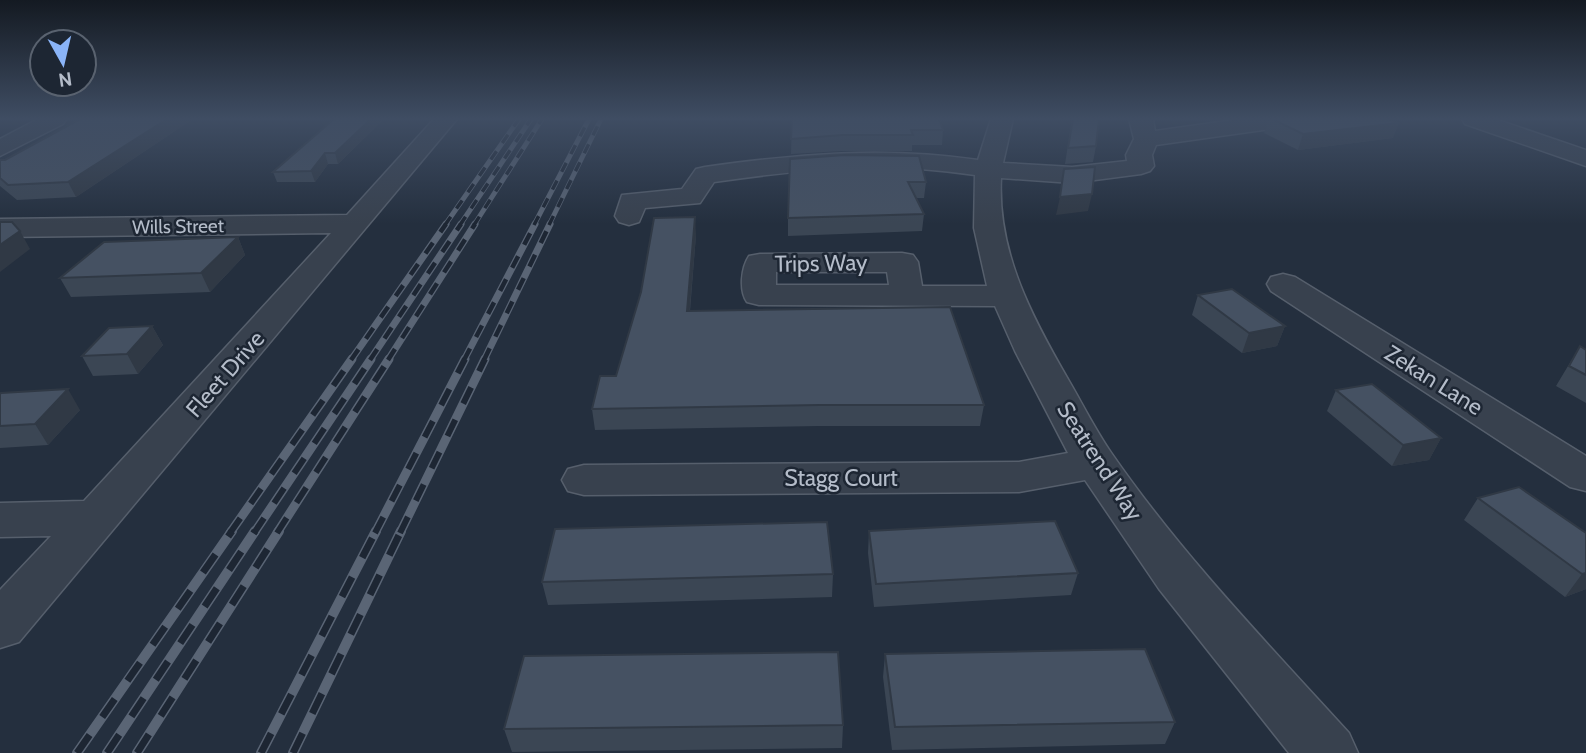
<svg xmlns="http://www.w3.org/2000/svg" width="1586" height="753" viewBox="0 0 1586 753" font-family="Cabin,sans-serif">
<rect width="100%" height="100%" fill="#242f3e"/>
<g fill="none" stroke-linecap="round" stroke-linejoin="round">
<!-- minor casing -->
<g stroke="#565f6c" stroke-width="3">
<path id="minor" d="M38 119H66L63 124 0 156V139Z
M434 119H457L19 642 0 648V590L51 536 0 537V503L84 501 331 233 0 237V219L347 215Z
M991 119H1013L1003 163 1072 167 1127 161 1126 155 1134 139 1129 119H1153L1155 131 1241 119H1303L1300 124 1292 126 1156 145 1152 155 1154 166 1150 171 1141 174 1072 183 1001 178C997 253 1033 319 1069 381 1083 405 1096 431 1112 454 1182 555 1267 643 1349 733L1358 753H1289L1159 589 1085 480 1019 492 584 495 568 491 562 480 568 469 584 465 1019 462 1068 453 1015 351 995 306 759 305 747 302C739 291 741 268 749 256L760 254 902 253 913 255 918 262 922 286H987L974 228 975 175C884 161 804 169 714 182L700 203 645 208 639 222 629 225 619 222 615 216 622 195 682 189 696 169 705 167C799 154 883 146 978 160ZM776 272H887L889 285H776Z
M1462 119H1495L1586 150V166L1465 124Z
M1283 274 1295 277 1586 456V491L1570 487 1271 291 1267 284 1271 277Z"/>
</g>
<!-- minor -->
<use href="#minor" fill="#38414e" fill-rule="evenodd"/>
<!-- rail-far3 casing -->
<g stroke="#5a6575" stroke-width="5">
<path id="rail-far3" d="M445 225 519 119
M460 225 531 119
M474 225 542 119
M534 225 589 119
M549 225 601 119"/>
</g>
<!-- rail-far2 casing -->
<g stroke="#5a6575" stroke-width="7">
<path id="rail-far2" d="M351 360 446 224
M370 360 461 224
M388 360 475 224
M464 360 535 224
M484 360 550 224"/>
</g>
<!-- rail-far1 casing -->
<g stroke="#5a6575" stroke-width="9">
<path id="rail-far1" d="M230 533 352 359
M254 533 371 359
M277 533 389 359
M375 533 465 359
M400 533 485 359"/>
</g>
<!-- rail casing -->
<g stroke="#5a6575" stroke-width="10">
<path id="rail" d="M77 753 232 531
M107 753 255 531
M137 753 279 531
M261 753 376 531
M293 753 401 531"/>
</g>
<!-- rail-far3 -->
<use href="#rail-far3" stroke="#1d2633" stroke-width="3.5" stroke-dasharray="10" stroke-linecap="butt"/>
<!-- rail-far2 -->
<use href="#rail-far2" stroke="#1d2633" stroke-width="4.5" stroke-dasharray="13" stroke-linecap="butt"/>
<!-- rail-far1 -->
<use href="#rail-far1" stroke="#1d2633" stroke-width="6" stroke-dasharray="18" stroke-linecap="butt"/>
<!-- rail -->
<use href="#rail" stroke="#1d2633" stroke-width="7" stroke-dasharray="22" stroke-linecap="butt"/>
</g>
<!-- wall -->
<path fill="#3b4654" d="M80 119H193L76 197 17 200 0 186V160H5Z
M334 119H384L338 164H328L315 182H277L273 172Z
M792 119 943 130 942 145H912V151H841L791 154Z
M1072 119 1096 146 1093 162 1065 164Z
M1269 119H1388L1393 138 1298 150 1264 133Z
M919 156 926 182 924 198H916L924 214 922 231 788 236V218Z
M696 235 690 311 984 405 980 426H819L595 430 592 409 616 376Z
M238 237 245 255 210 292 71 297 60 278Z
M1198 295 1285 326 1277 346 1242 353 1192 315Z
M152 326 163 345 138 374 93 376 82 356Z
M1580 346 1586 350V403L1556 386Z
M1336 390 1441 438 1429 460 1392 466 1327 411Z
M0 394 80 410 48 445 0 448Z
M1478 498 1586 533V589L1565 597 1464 520Z
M869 531 1078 573 1071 595 874 607 868 553Z
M833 574 832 597 548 605 542 582Z
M885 654 1175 722 1165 744 892 750 883 677Z
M843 725 842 748 512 752 504 729Z"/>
<!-- shaded-wall -->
<path fill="#303945" d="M167 119H193L76 197 68 182Z
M371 119H384L338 164 335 153Z
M1399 123 1393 138 1298 150 1303 134Z
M325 153 328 164 315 182 311 171Z
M1092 194 1088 211 1056 215 1060 197Z
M695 217 696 235 688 330 687 311Z
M20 231 30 249 0 272V245Z
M238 237 245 255 210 292 201 273Z
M152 326 163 345 138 374 127 354Z
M1285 326 1277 346 1242 353 1249 333Z
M68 389 80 410 48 445 35 424Z
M1441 438 1429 460 1392 466 1403 445Z
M1586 573V589L1565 597 1582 574Z"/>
<!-- building -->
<path fill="#455162" stroke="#303945" stroke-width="2" d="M80 119H167L68 182 8 185 0 178V160H5Z
M334 119H371L335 153H325L311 171 273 172Z
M792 119H939L943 130H911L913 135H842L791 139Z
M1073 119H1099L1096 146 1068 148Z
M1272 119H1388L1399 123 1303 134Z
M845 155 919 156 926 182H908L924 214 788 218 790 159Z
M1095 167 1092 194 1060 197 1064 169Z
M695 217 687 311 950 307 984 405H819L592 409 600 376H616L641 292 654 218Z
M0 222H12L20 231 0 245Z
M238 237 201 273 60 278 104 242Z
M1232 289 1285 326 1249 333 1198 295Z
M152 326 127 354 82 356 109 328Z
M1580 346 1586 350V375L1569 366Z
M1372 384 1441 438 1403 445 1336 390Z
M68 389 35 424 0 426V394L1 393Z
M1519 487 1586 533V573L1582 574 1478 498Z
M1055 521 1078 573 876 584 869 531Z
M827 522 833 574 542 582 555 529Z
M1145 649 1175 722 895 727 885 654Z
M838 652 843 725 504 729 524 656Z"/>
<!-- sky -->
<linearGradient id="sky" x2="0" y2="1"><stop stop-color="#141a22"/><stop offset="0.53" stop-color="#3f4d63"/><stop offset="1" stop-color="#3f4d63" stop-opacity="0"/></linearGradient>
<rect width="1586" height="224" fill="url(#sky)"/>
<g text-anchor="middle" stroke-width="5" stroke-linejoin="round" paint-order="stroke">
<!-- far-street labels -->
<g font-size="19" fill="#b4bcc9" stroke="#1d2633">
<text transform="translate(178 226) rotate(-1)" y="7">Wills Street</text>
</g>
<!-- street labels -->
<g font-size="23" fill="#b4bcc9" stroke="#1d2633">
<text transform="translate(821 263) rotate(-1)" y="8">Trips Way</text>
<text transform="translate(225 374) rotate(-49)" y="8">Fleet Drive</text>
<text transform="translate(1434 380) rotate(32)" y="8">Zekan Lane</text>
<text transform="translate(1100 461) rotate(57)" y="8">Seatrend Way</text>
<text x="841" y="486">Stagg Court</text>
</g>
</g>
<!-- north arrow -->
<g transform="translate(63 63) rotate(172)"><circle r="33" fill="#1d2633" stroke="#59626f" stroke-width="2"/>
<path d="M0-5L12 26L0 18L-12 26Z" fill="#8ab4f8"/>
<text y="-10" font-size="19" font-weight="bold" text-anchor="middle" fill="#b4bcc9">N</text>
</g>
</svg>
